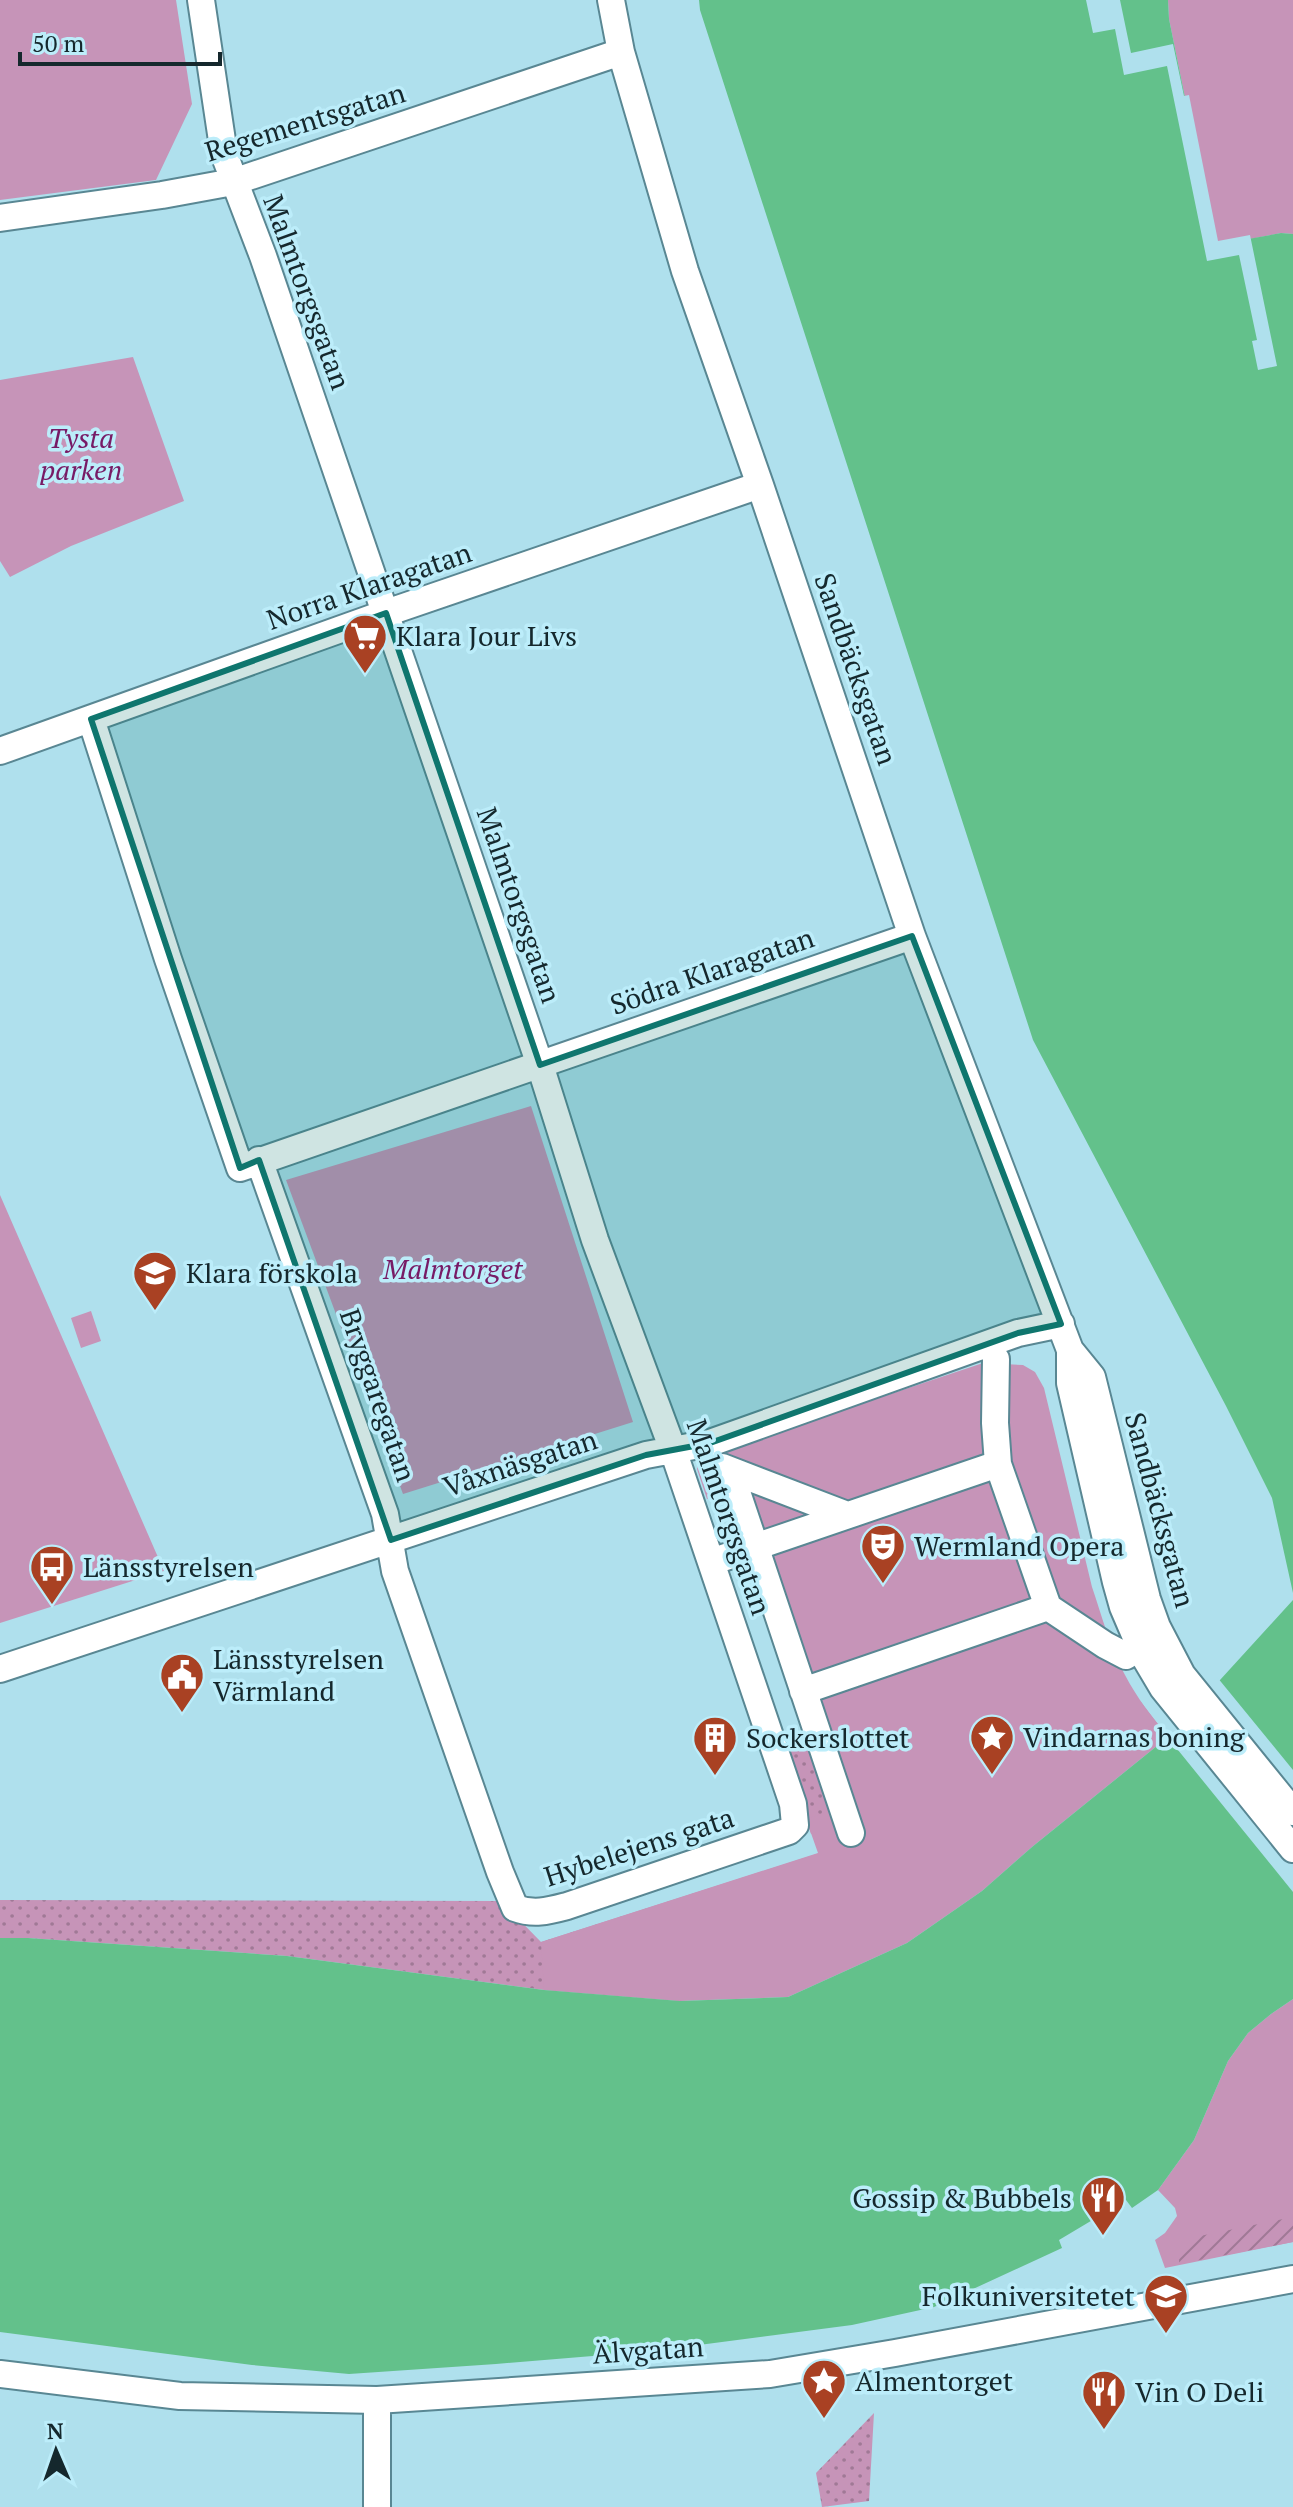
<svg xmlns="http://www.w3.org/2000/svg" width="1293" height="2507" viewBox="0 0 1293 2507" font-family="'PT Serif',serif">
<defs>
<pattern id="grass-dots" width="8" height="8" patternUnits="userSpaceOnUse" patternTransform="scale(2)"><rect width="8" height="8" fill="#c694b8"/><path d="M2 2h.1M6 6h.1" fill="none" stroke="#a07996" stroke-width="1.8" stroke-linecap="round"/></pattern>
<pattern id="garden-furrows" width="10" height="10" patternUnits="userSpaceOnUse" patternTransform="scale(2)"><rect width="10" height="10" fill="#c694b8"/><path d="M-1 1l2-2M0 10L10 0M9 11l2-2" fill="none" stroke="#a07996"/></pattern>
</defs>
<rect width="100%" height="100%" fill="#afe0ed"/>
<!-- grass -->
<path fill="url(#grass-dots)" d="M1141 1702 1168 1737 680 2001 544 1990 287 1956 28 1938H0V1900L501 1901 541 1942 854 1842Z
M810 1736 838 1825 811 1834 782 1746Z
M874 2413 869 2501 822 2507 816 2473Z"/>
<!-- park -->
<path fill="#c694b8" d="M0 0H176L192 104 156 180 0 200Z
M1168 0H1293V234L1281 233 1215 246 1169 19Z
M133 357 184 501 71 546 10 577 0 561V380Z
M531 1106 633 1422 403 1494 286 1180Z
M0 1195 164 1571 0 1623Z
M91 1311 101 1341 81 1348 71 1318Z
M983 1363 1023 1365 1035 1372 1044 1388 1092 1587C1102 1616 1110 1648 1125 1675 1137 1698 1152 1717 1168 1737L1032 1847 982 1891 907 1943 788 1997 680 2001 544 1990 541 1942 818 1853 806 1819 833 1810 728 1492 707 1499 697 1469 699 1462 714 1453Z
M1293 1999V2242L1165 2268 1155 2240 1165 2233 1177 2216 1175 2208 1158 2190 1194 2140 1228 2061 1248 2033 1271 2014Z"/>
<!-- garden -->
<path fill="url(#garden-furrows)" d="M1288 2218 1293 2221V2242L1179 2264C1179 2253 1180 2245 1190 2238Z"/>
<!-- water -->
<path fill="#63c18b" d="M699 0H1168L1169 19 1215 245 1281 233 1293 234V1593L1272 1498 1226 1406 1033 1040 700 10Z
M1293 1600V1999L1271 2014 1248 2033 1228 2061 1194 2140 1158 2190 1132 2208 1126 2200 1059 2240 1062 2248 934 2307 852 2325 653 2351 496 2364 349 2374 252 2365 0 2332V1938H28L287 1956 544 1990 680 2001 788 1997 907 1943 982 1891 1032 1847 1168 1737Z"/>
<!-- pier -->
<path fill="#afe0ed" d="M1086 0H1120L1131 53 1173 44 1184 96 1189 95 1218 241 1250 235 1277 366 1258 370 1252 341 1257 340 1239 255 1207 261 1167 66 1124 75 1115 29 1093 33Z
M1217 1677 1293 1770V1892L1165 1734Z"/>
<g fill="none" stroke-linecap="round" stroke-linejoin="round">
<!-- minor casing -->
<g stroke="#598793" stroke-width="30">
<path id="minor" d="M201 0 224 154 263 256 329 449 540 1065 595 1240 673 1450 793 1804 795 1825 789 1831 567 1906C548 1911 534 1915 515 1908L500 1872 395 1571 385 1514 259 1160
M611 0 621 52 685 271 760 485 912 936 1070 1350 1092 1377 1147 1599 1157 1627 1182 1675 1293 1812
M0 218 162 195 233 182 621 52
M91 719 168 959 240 1168 912 936
M0 751 386 613 760 485
M1070 1350V1383L1116 1582 1123 1607 1144 1656 1163 1688 1293 1849
M996 1359 995 1423 998 1464 1048 1607 1105 1645 1126 1656
M722 1467 847 1515
M730 1471 851 1833
M711 1562 998 1464
M0 1669 646 1455 710 1443 1018 1333 1061 1324
M803 1691 1048 1607
M0 2374 180 2396 377 2400 770 2374 895 2353 1293 2279
M377 2507V2400"/>
</g>
<!-- minor -->
<use href="#minor" stroke="#fff" stroke-width="26"/>
</g>
<!-- marked area -->
<path fill="#0f766e" fill-opacity="0.2" stroke="#0f766e" stroke-width="6" stroke-linejoin="round" d="M386 613 540 1065 912 936 1061 1324 1018 1333 710 1443 646 1455 391 1540 259 1160 240 1168 91 719Z"/>
<!-- icons -->
<defs>
<g id="supermarket-pin" transform="scale(2.3)"><path d="M0 17L-7.5 6A9.5 9.5 0 1 1 7.5 6Z" fill="#a94123" stroke="#bcedfa"/><path d="M-6-5.5h2.5l.6 2H6L4.5 2H-2.5L-4.4-4H-6ZM-1.5 3.2a1.3 1.3 0 1 0 .1 0ZM3 3.2a1.3 1.3 0 1 0 .1 0Z" fill="#fff"/></g>
<g id="school-pin" transform="scale(2.3)"><path d="M0 17L-7.5 6A9.5 9.5 0 1 1 7.5 6Z" fill="#a94123" stroke="#bcedfa"/><path d="M0-5L7-2L0 1L-7-2ZM-4 1L0 2.5L4 1V4Q0 6-4 4Z" fill="#fff"/></g>
<g id="theatre-pin" transform="scale(2.3)"><path d="M0 17L-7.5 6A9.5 9.5 0 1 1 7.5 6Z" fill="#a94123" stroke="#bcedfa"/><path d="M-5-5.5Q0-4 5-5.5V0Q5 5 0 6Q-5 5-5 0ZM-3.3-2.5H-1v1.5H-3.3ZM1-2.5H3.3v1.5H1ZM-2.8 1Q0 5.5 2.8 1Z" fill="#fff"/></g>
<g id="bus-pin" transform="scale(2.3)"><path d="M0 17L-7.5 6A9.5 9.5 0 1 1 7.5 6Z" fill="#a94123" stroke="#bcedfa"/><path d="M-5-6H5V4H4V6H2V4H-2V6H-4V4H-5ZM-3.5-4V0h7V-4ZM-3.5 1.2v1.5H-2V1.2ZM2 1.2v1.5H3.5V1.2Z" fill="#fff"/></g>
<g id="civic-pin" transform="scale(2.3)"><path d="M0 17L-7.5 6A9.5 9.5 0 1 1 7.5 6Z" fill="#a94123" stroke="#bcedfa"/><path d="M-.6-6.5H3V-4.5H.6V-3L4-1V1h2V6H-6V1h2V-1L-.6-3ZM-1.2 2.5V6h2.4V2.5Z" fill="#fff"/></g>
<g id="sight-pin" transform="scale(2.3)"><path d="M0 17L-7.5 6A9.5 9.5 0 1 1 7.5 6Z" fill="#a94123" stroke="#bcedfa"/><path d="M0-6L1.8-2.2L6-1.7L2.9 1.2L3.7 5.4L0 3.3L-3.7 5.4L-2.9 1.2L-6-1.7L-1.8-2.2Z" fill="#fff"/></g>
<g id="building-pin" transform="scale(2.3)"><path d="M0 17L-7.5 6A9.5 9.5 0 1 1 7.5 6Z" fill="#a94123" stroke="#bcedfa"/><path d="M-4-6H4V6H1V3H-1V6H-4ZM-2.5-4.3h1.7v1.8h-1.7ZM.8-4.3h1.7v1.8H.8ZM-2.5-1h1.7V.8h-1.7ZM.8-1h1.7V.8H.8Z" fill="#fff"/></g>
<g id="restaurant-pin" transform="scale(2.3)"><path d="M0 17L-7.5 6A9.5 9.5 0 1 1 7.5 6Z" fill="#a94123" stroke="#bcedfa"/><path d="M-5-6h1v4h1v-4h1v4h1v-4h1v5L-1.5 .5V6h-2V.5L-5-1ZM5-6V6H3V1.5H1.5Q1.5-4 5-6Z" fill="#fff"/></g>
</defs>
<g fill-rule="evenodd">
<use href="#supermarket-pin" x="365" y="636"/>
<use href="#school-pin" x="155" y="1273"/>
<use href="#theatre-pin" x="883" y="1546"/>
<use href="#bus-pin" x="52" y="1567"/>
<use href="#civic-pin" x="182" y="1675"/>
<use href="#sight-pin" x="992" y="1737"/>
<use href="#building-pin" x="715" y="1738"/>
<use href="#restaurant-pin" x="1103" y="2198"/>
<use href="#school-pin" x="1166" y="2296"/>
<use href="#sight-pin" x="824" y="2381"/>
<use href="#restaurant-pin" x="1104" y="2392"/>
</g>
<g text-anchor="middle" stroke-width="7" stroke-linejoin="round" paint-order="stroke">
<!-- street labels -->
<g font-size="28" fill="#15282d" stroke="#bcedfa">
<text transform="translate(305 122) rotate(-17)" y="10">Regementsgatan</text>
<text transform="translate(307 292) rotate(70)" y="10">Malmtorgsgatan</text>
<text transform="translate(369 586) rotate(-19)" y="10">Norra Klaragatan</text>
<text transform="translate(856 669) rotate(71)" y="10">Sandbäcksgatan</text>
<text transform="translate(519 905) rotate(71)" y="10">Malmtorgsgatan</text>
<text transform="translate(712 971) rotate(-19)" y="10">Södra Klaragatan</text>
<text transform="translate(378 1395) rotate(71)" y="10">Bryggaregatan</text>
<text transform="translate(520 1463) rotate(-18)" y="10">Våxnäsgatan</text>
<text transform="translate(1160 1510) rotate(75)" y="10">Sandbäcksgatan</text>
<text transform="translate(729 1517) rotate(71)" y="10">Malmtorgsgatan</text>
<text transform="translate(639 1847) rotate(-18)" y="10">Hybelejens gata</text>
<text transform="translate(648 2350) rotate(-4)" y="10">Älvgatan</text>
</g>
<!-- park labels -->
<g font-size="28" font-style="italic" fill="#771b66" stroke="#bcedfa">
<text x="81" y="448">Tysta<tspan x="81" dy="32">parken</tspan></text>
<text x="453" y="1279">Malmtorget</text>
</g>
<!-- poi labels -->
<g font-size="28" fill="#15282d" stroke="#bcedfa" text-anchor="start">
<text x="396" y="646">Klara Jour Livs</text>
<text x="186" y="1283">Klara förskola</text>
<text x="914" y="1556">Wermland Opera</text>
<text x="83" y="1577">Länsstyrelsen</text>
<text x="213" y="1669">Länsstyrelsen<tspan x="213" dy="32">Värmland</tspan></text>
<text x="1023" y="1747">Vindarnas boning</text>
<text x="746" y="1748">Sockerslottet</text>
<text x="1072" y="2208" text-anchor="end">Gossip &amp; Bubbels</text>
<text x="1135" y="2306" text-anchor="end">Folkuniversitetet</text>
<text x="855" y="2391">Almentorget</text>
<text x="1135" y="2402">Vin O Deli</text>
</g>
</g>
<!-- north arrow -->
<g transform="translate(56 2451) rotate(358)" stroke="#bcedfa" stroke-width="6" paint-order="stroke">
<path d="M0-6L14 30L0 20L-14 30Z" fill="#15282d"/>
<text y="-12" font-size="22" font-weight="bold" text-anchor="middle" fill="#15282d">N</text>
</g>
<!-- scale -->
<path d="M20 52v12h200v-12" fill="none" stroke="#15282d" stroke-width="4"/>
<text x="32" y="52" font-size="24" fill="#15282d" stroke="#bcedfa" stroke-width="6" paint-order="stroke">50 m</text>
</svg>
